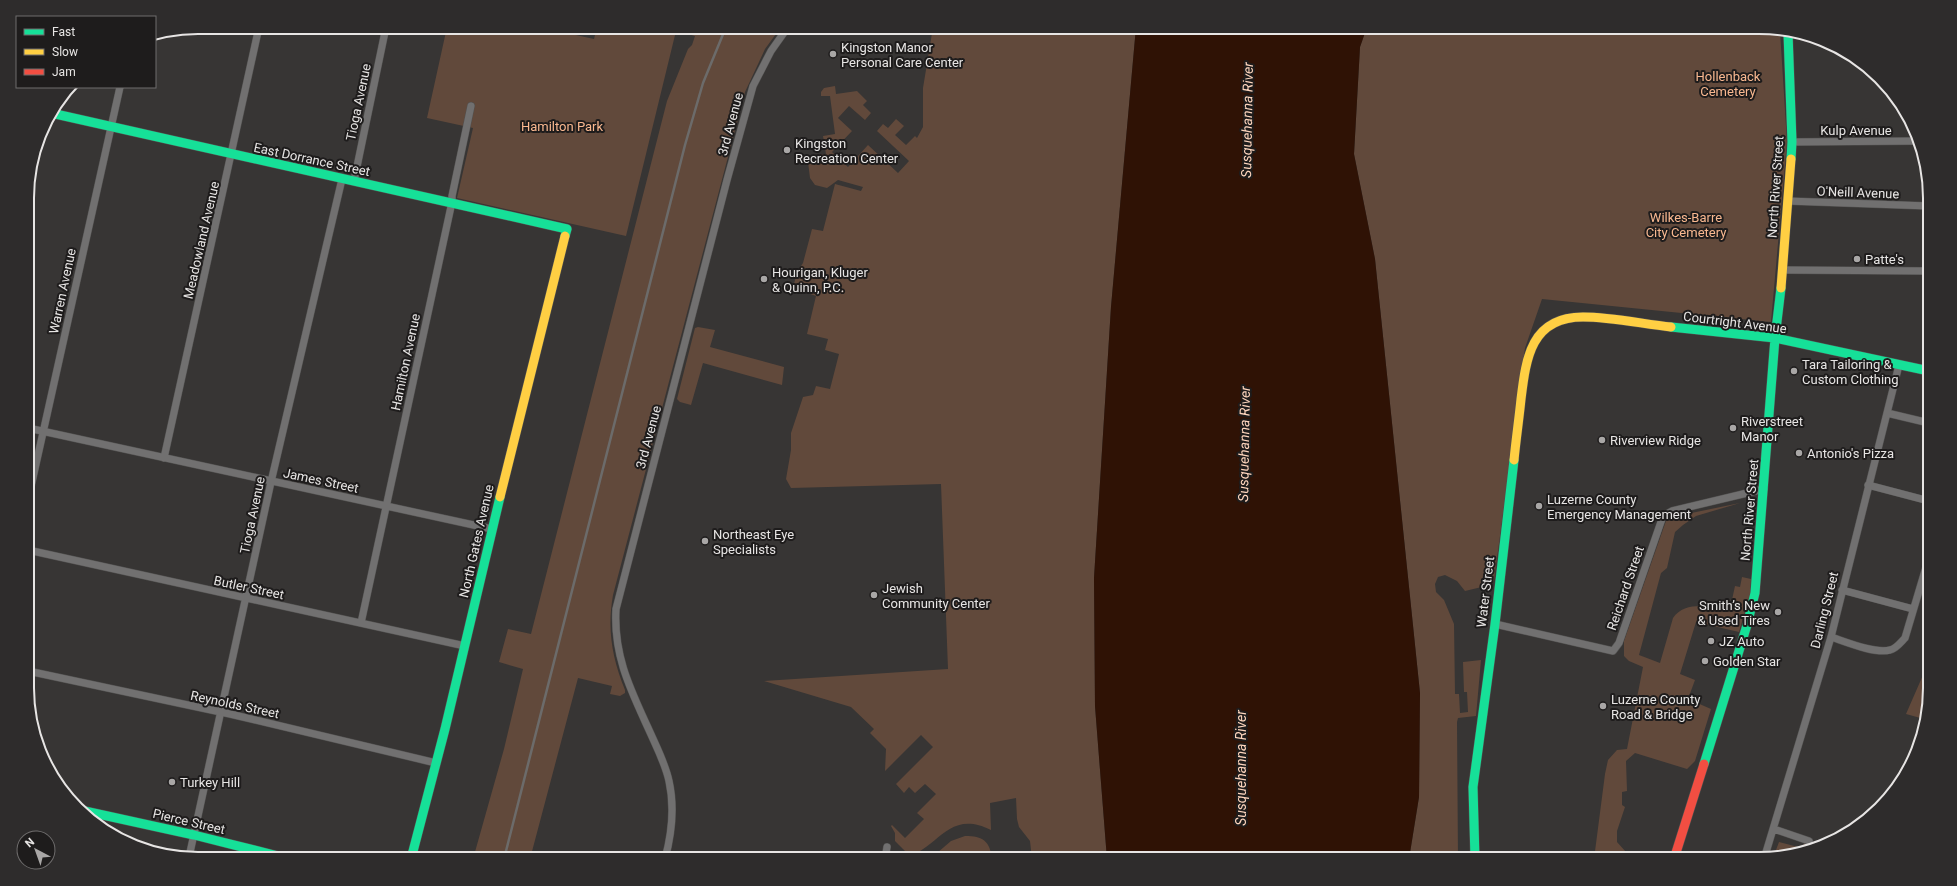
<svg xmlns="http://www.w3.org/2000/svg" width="1957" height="886" viewBox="0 0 1957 886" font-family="Roboto,sans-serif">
<rect width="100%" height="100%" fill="#373534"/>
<!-- green -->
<path fill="#61493b" d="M447 27H539L594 39 597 27H781L765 49 745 92 613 595C607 630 612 658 625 690V693L620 696 610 694 612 686 578 678 530 859H473L504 749 523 669 499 662 508 629 531 634 667 101 688 49 692 45 695 36 676 31 626 236 457 198 473 128 427 118Z
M933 27H1136L1111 307 1094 578 1095 706 1107 859H1032L1030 841 1019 827 1017 819 1016 798 990 803 991 830C944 806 936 858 898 857L906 852 895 841V833L891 826 892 825 905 838 924 819 917 813 936 794 925 784 915 793 909 787 904 793 896 784 933 747 921 735 885 771 886 749 870 733 874 729 851 707 764 681 948 669 941 484 791 488 786 479 791 450V433L803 397 813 395 816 386 830 389 839 354 825 350 828 339 807 334 816 296 793 288 797 272 803 263 812 229 823 231 835 184 861 191 863 187 838 180 827 188 815 185 810 178 808 162 814 161V155L826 154 823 136 835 134 830 96H821V92L824 88 835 86 836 94 857 91 867 101 863 105 871 113 865 120 849 106 838 118 852 131 832 152 848 167 868 145 898 173 909 161 877 131 883 124 888 128 896 119 904 126 895 135 906 145 915 136 917 138 923 127V88Z
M1367 27H1759L1780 31 1787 142 1771 322 1542 299 1525 348 1494 581 1490 585 1465 591 1457 581 1445 575 1438 577 1435 584 1436 592 1444 600 1454 624 1455 694H1459L1460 713 1468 712 1467 692H1464L1463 662 1481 660 1476 716 1458 718 1457 722 1458 859H1409L1419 797 1420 693 1375 259 1354 154 1360 47Z
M698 327 715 330 710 347 784 367 782 385 703 363 691 405 680 402 677 399 695 328Z
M1740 503 1696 516 1683 525 1675 532 1667 568 1661 573 1639 655 1660 663 1673 618C1685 600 1711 607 1730 609L1735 586 1740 587 1742 577 1751 579 1750 595 1739 632 1696 622 1680 674 1695 680 1688 699 1711 709 1695 761 1687 769 1635 753 1626 761 1627 791 1622 792V805L1625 807 1617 831V842L1626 852 1625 859H1594L1605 774 1608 760 1617 750 1627 749 1643 667 1629 661 1624 656V641L1667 518Z
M1930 659V689L1924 719 1906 714Z
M965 836C983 836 990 841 992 859H930L951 841Z
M1779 842 1802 848 1805 842 1820 847 1814 850 1773 858Z"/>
<!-- water -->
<path fill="#2f1205" d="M1136 27H1367L1360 47 1354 154 1375 259 1420 693 1419 797 1409 859H1107L1095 706 1094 578 1111 307Z"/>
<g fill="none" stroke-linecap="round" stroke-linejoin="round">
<!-- street casing -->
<g stroke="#535251" stroke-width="8">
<path id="street" d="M1792 142 1919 141
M354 181 386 27
M1787 201 1929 206
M1783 270 1929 271
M1887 413 1929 423
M28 428 492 529
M164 458 259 27
M1868 485 1929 501
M28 500 120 87
M28 550 465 646
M1842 590 1913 609
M361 623 452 202V196L471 106
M1495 624 1613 651 1619 643 1663 516 1672 511 1764 489
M1831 637C1846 642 1875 654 1890 650 1896 649 1901 642 1905 638L1930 554
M28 671 230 714 436 763
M1774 829 1809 841
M189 857 271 482 342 179
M665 859C672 833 675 808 669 781 666 767 660 754 654 741 634 696 613 660 616 609L727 180 753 86 771 51 788 27
M885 859 887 847
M1764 859 1831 637 1899 365"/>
</g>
<!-- fast casing -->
<g stroke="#535251" stroke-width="10">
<path id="fast" d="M1788 33 1792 142 1791 159
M51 113 567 229 565 236
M1671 327 1775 338 1929 371
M1704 764 1747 625 1755 593 1775 338 1781 288
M80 810 194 835 290 859
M411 859 445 729 500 497
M1475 859 1473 787 1495 624 1514 460"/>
</g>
<!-- slow casing -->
<g stroke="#535251" stroke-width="10">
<path id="slow" d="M1781 288 1791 159
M1514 460C1516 439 1519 419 1521 399 1526 358 1531 317 1583 317 1611 317 1643 324 1671 327
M500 497 565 236"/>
</g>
<!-- jam casing -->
<g stroke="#535251" stroke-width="10">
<path id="jam" d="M1674 859 1704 764"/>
</g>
<!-- street -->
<use href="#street" stroke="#717070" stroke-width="7"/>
<!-- fast -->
<use href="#fast" stroke="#16e098" stroke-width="9"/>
<!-- slow -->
<use href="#slow" stroke="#ffcf43" stroke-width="9"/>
<!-- jam -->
<use href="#jam" stroke="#f24e42" stroke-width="9"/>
<!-- rail -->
<path stroke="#6c6b6a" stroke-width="2.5" d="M504 859 685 145 703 83 726 27"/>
</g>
<!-- markers -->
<g fill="#a9a7a6" stroke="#1e1c1c" stroke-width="1.5">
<circle cx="833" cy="54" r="4"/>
<circle cx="787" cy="150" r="4"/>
<circle cx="1857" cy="259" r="4"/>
<circle cx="764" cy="279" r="4"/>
<circle cx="1794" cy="371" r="4"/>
<circle cx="1733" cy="428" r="4"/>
<circle cx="1602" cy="440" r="4"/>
<circle cx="1799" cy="453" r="4"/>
<circle cx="1539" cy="506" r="4"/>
<circle cx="705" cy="541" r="4"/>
<circle cx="874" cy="595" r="4"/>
<circle cx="1778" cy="612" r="4"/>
<circle cx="1711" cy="641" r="4"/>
<circle cx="1705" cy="661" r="4"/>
<circle cx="1603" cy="706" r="4"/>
<circle cx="172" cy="782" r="4"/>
</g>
<g text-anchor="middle" stroke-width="4" stroke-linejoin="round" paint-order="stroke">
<!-- poi labels -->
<g font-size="13" fill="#e7e5e4" stroke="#1e1c1c" text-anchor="start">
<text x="841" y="52">Kingston Manor<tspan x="841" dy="15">Personal Care Center</tspan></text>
<text x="795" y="148">Kingston<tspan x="795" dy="15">Recreation Center</tspan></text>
<text x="1865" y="264">Patte's</text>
<text x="772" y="277">Hourigan, Kluger<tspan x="772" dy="15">&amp; Quinn, P.C.</tspan></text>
<text x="1802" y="369">Tara Tailoring &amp;<tspan x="1802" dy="15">Custom Clothing</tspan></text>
<text x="1741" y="426">Riverstreet<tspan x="1741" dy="15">Manor</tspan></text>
<text x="1610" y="445">Riverview Ridge</text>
<text x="1807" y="458">Antonio's Pizza</text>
<text x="1547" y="504">Luzerne County<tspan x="1547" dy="15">Emergency Management</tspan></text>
<text x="713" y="539">Northeast Eye<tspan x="713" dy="15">Specialists</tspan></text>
<text x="882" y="593">Jewish<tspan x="882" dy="15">Community Center</tspan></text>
<text x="1770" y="610" text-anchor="end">Smith’s New<tspan x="1770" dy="15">&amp; Used Tires</tspan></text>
<text x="1719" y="646">JZ Auto</text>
<text x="1713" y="666">Golden Star</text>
<text x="1611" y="704">Luzerne County<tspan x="1611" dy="15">Road &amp; Bridge</tspan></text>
<text x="180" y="787">Turkey Hill</text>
</g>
<!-- park labels -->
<g font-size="13" fill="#f9b890" stroke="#1e1c1c">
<text x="1728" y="81">Hollenback<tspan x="1728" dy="15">Cemetery</tspan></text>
<text x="562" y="131">Hamilton Park</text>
<text x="1686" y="222">Wilkes-Barre<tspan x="1686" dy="15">City Cemetery</tspan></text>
</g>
<!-- street labels -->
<g font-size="13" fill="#e7e5e4" stroke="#1e1c1c">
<text transform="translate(358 102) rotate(-78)" y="5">Tioga Avenue</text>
<text transform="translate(730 124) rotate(-75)" y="5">3rd Avenue</text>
<text x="1856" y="135">Kulp Avenue</text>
<text transform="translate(312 159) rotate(12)" y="5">East Dorrance Street</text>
<text transform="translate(1775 187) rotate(-86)" y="5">North River Street</text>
<text transform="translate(1858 192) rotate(2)" y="5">O'Neill Avenue</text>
<text transform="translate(201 240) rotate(-77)" y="5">Meadowland Avenue</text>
<text transform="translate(62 291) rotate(-78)" y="5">Warren Avenue</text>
<text transform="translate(1735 322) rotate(7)" y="5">Courtright Avenue</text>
<text transform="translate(405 362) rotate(-78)" y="5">Hamilton Avenue</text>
<text transform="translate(648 437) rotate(-75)" y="5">3rd Avenue</text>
<text transform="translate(321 480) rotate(12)" y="5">James Street</text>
<text transform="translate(1749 510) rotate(-85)" y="5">North River Street</text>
<text transform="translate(252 515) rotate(-78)" y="5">Tioga Avenue</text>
<text transform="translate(476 541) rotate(-77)" y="5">North Gates Avenue</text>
<text transform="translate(249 587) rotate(12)" y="5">Butler Street</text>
<text transform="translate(1625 588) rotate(-71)" y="5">Reichard Street</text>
<text transform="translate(1485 592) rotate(-83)" y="5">Water Street</text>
<text transform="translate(1824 610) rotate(-76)" y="5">Darling Street</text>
<text transform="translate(235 704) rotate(12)" y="5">Reynolds Street</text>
<text transform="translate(189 821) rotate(13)" y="5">Pierce Street</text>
</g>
<!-- water labels -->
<g font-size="14" font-style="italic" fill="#fed5bd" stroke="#1e1c1c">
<text transform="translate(1247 120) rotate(-89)" y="5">Susquehanna River</text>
<text transform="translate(1244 444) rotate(-89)" y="5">Susquehanna River</text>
<text transform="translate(1241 768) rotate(-90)" y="5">Susquehanna River</text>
</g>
</g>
<!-- crop -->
<path d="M0 0H1957V886H0ZM198 34H1759A164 164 0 0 1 1923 198V688A164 164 0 0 1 1759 852H198A164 164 0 0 1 34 688V198A164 164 0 0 1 198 34Z" fill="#2e2c2c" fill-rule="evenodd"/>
<path fill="none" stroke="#e7e5e4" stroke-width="2" d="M198 34H1759A164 164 0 0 1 1923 198V688A164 164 0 0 1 1759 852H198A164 164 0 0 1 34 688V198A164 164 0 0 1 198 34Z"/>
<!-- legend -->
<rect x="16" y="16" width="140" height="72" fill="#1e1c1c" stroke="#6e6c6c"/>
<rect x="24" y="29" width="20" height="6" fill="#16e098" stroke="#6e6c6c"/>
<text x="52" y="36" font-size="12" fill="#e7e5e4">Fast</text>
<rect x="24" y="49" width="20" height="6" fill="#ffcf43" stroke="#6e6c6c"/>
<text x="52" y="56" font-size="12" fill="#e7e5e4">Slow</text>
<rect x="24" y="69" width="20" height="6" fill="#f24e42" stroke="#6e6c6c"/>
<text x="52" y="76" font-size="12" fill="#e7e5e4">Jam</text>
<!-- north arrow -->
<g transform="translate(36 850) rotate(319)"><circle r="19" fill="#1e1c1c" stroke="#6e6c6c"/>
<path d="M0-3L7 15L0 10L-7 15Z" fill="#a9a7a6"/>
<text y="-6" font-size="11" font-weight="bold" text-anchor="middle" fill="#e7e5e4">N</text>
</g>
</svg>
